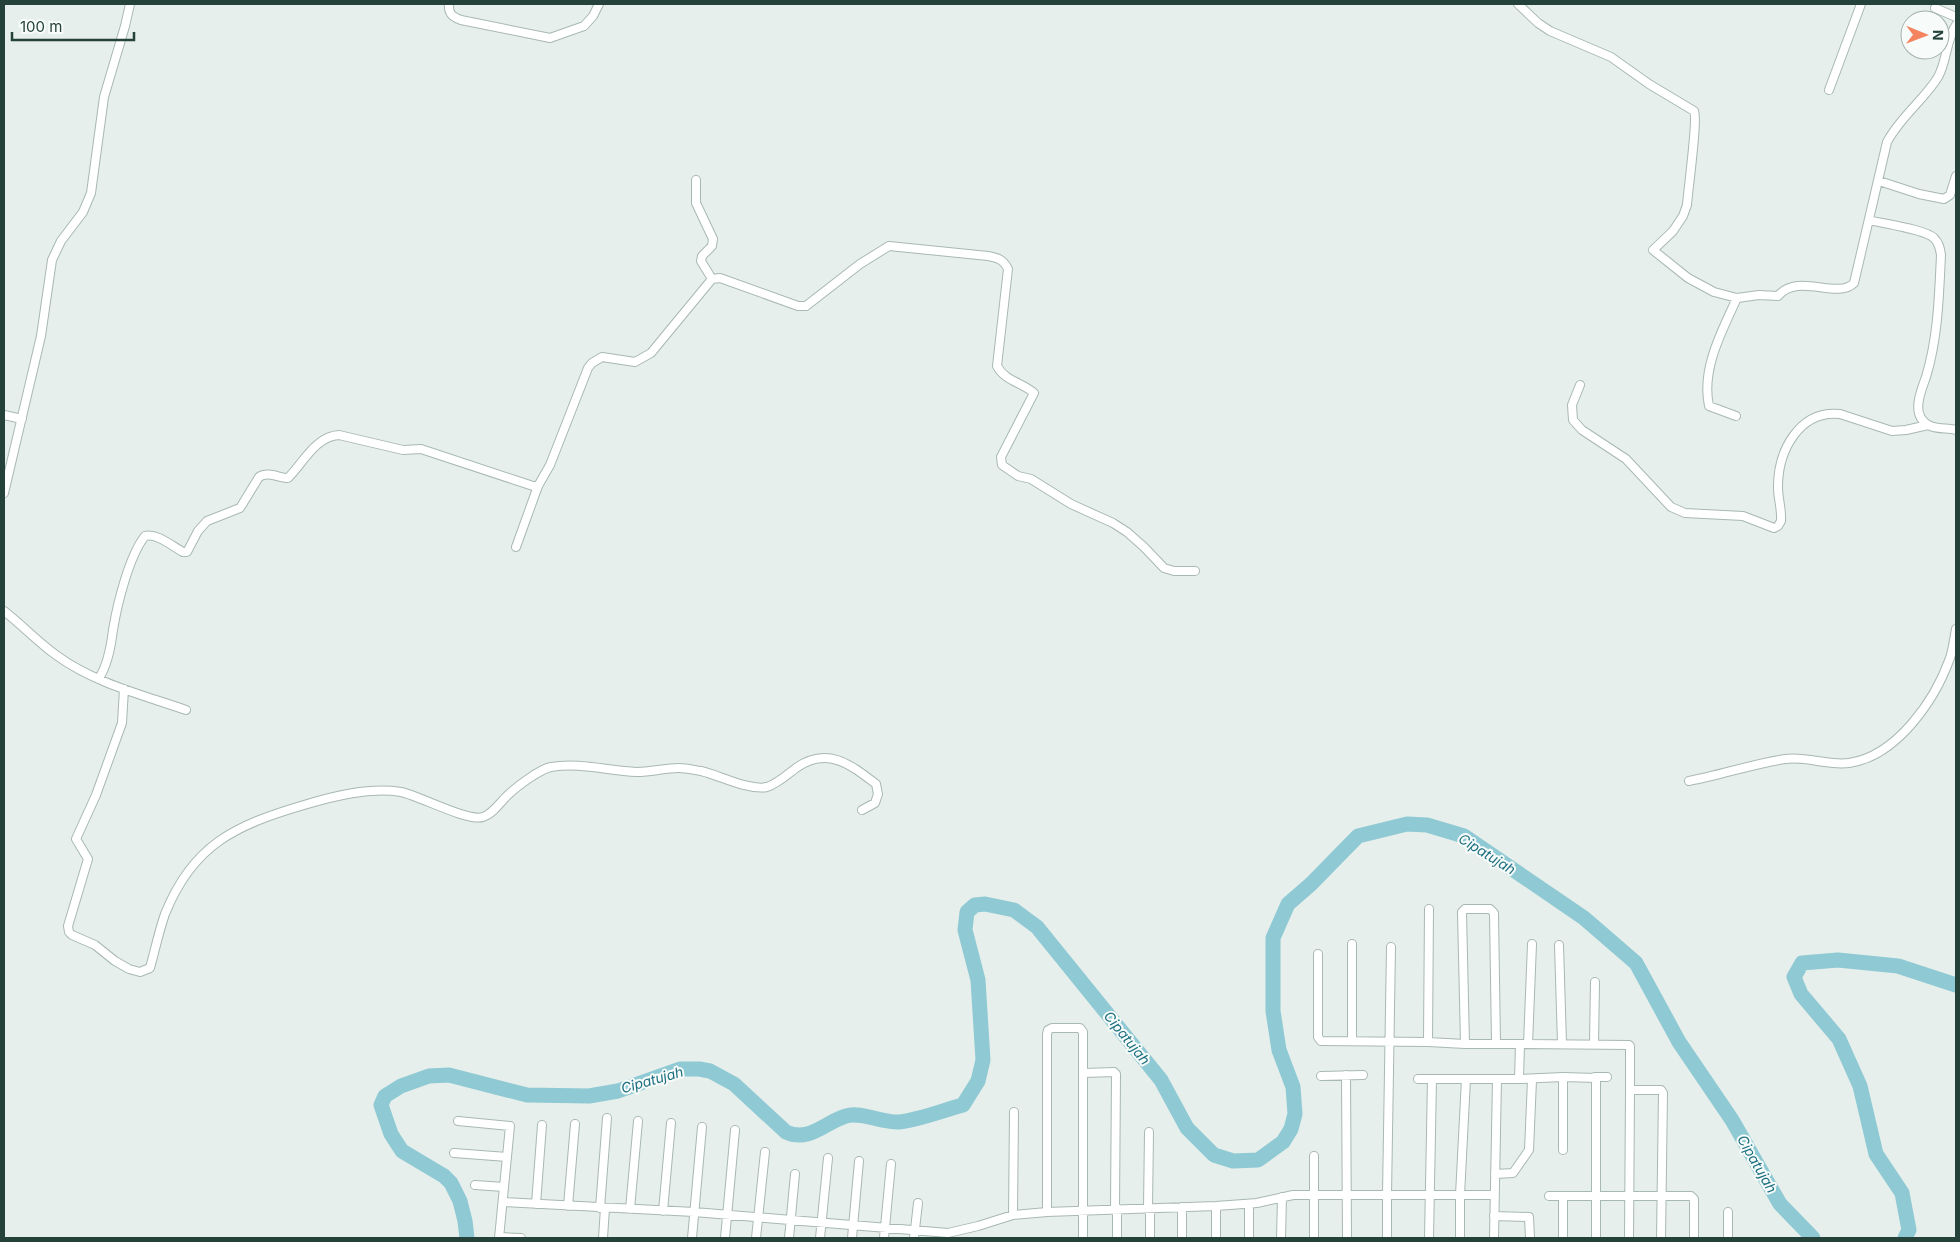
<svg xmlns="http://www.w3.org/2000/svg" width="1960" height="1242" viewBox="0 0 1960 1242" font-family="Inter,sans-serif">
<rect width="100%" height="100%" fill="#e6efeb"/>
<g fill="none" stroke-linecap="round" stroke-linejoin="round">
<!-- river -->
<path stroke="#8ec9d4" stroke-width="15" d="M467 1238 465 1221 460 1201 451 1183 444 1176 402 1151 391 1134 381 1105 385 1096 401 1086 429 1076 449 1075 527 1095 589 1096 618 1091 680 1069H699L710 1071 734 1084 786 1132C809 1143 825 1122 846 1116 860 1111 883 1123 899 1122 918 1120 944 1110 963 1105L978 1081 983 1060 978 980 965 930 967 912 975 905 985 904 1014 910 1037 927 1161 1080 1187 1128 1214 1155 1233 1161 1258 1160 1283 1142 1291 1129 1295 1114 1293 1087 1279 1050 1273 1011V938L1288 904 1311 884 1358 836 1407 824 1427 825 1464 836 1584 918 1636 963 1679 1042 1732 1120 1780 1204 1813 1238
M1905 1238 1909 1230 1902 1193 1876 1154 1860 1086 1839 1039 1801 994 1794 977 1802 963 1838 960 1898 966 1956 985"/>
<!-- minor casing -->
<g stroke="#a8b8b2" stroke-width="10">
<path id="minor" d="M449 4C448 14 453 17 461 20L550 38 584 26 593 16 599 4
M1518 4 1538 23 1550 31 1611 57 1649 84 1694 111C1698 119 1688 190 1687 205L1683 216 1673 231 1653 250 1688 278 1714 292 1737 298 1759 295 1778 296C1798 272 1837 300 1854 283L1887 142C1901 116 1924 100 1938 77 1947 61 1946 40 1956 25
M1935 8 1956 17
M1829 90 1861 4
M696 180V203L713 239 712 246 702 256 701 261 712 279
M1879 181 1919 194 1944 199 1950 195 1956 176
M1869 220C1884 224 1924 229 1934 238 1939 243 1940 248 1941 255 1939 296 1938 338 1926 377 1922 388 1914 407 1921 418 1929 431 1944 427 1956 430
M1580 385 1572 405 1573 420 1582 430 1626 459 1671 507 1685 513 1743 516 1774 528 1778 526 1781 521C1782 510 1778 499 1778 487 1778 451 1799 410 1840 414L1892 431 1906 430 1928 425
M4 415 22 419
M1736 416 1709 406C1701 369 1722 331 1737 298
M4 493 41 336 52 260 61 241 83 212 91 193 104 97 125 26 130 4
M516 547 538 486
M4 611C22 625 38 642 56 655 94 683 143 695 186 710
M99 678C108 665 111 646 113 630 117 605 129 556 145 536 157 533 172 546 183 552H187L198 531 207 521 240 508 259 477C268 471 279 478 288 478 303 463 316 436 339 435L403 450 421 449 533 486H538L550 465 588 368 592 363 602 357 635 362 651 353 712 279 720 278 798 306H806L860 264 889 246 988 256C998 258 1003 259 1008 269L997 366C1005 381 1021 382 1034 393L1001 457 1002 465 1018 476 1031 479 1071 504 1113 523 1127 532 1144 547 1164 568 1174 571H1195
M124 689 122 723 96 795 76 839 88 859 68 926 69 932 72 935 95 945 115 961 129 969 140 972 150 968C155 950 159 931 165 914 193 844 236 825 304 805 334 796 369 787 401 792 420 796 468 822 483 817 493 814 500 802 508 795 516 787 540 769 551 767 580 762 608 771 637 772 651 772 665 768 679 768 686 768 694 770 701 771 719 775 749 791 767 787 777 784 788 774 796 768 827 746 850 764 876 784L878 794 875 803 862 810
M1689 781C1721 775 1752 764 1785 759 1807 756 1828 766 1849 763 1897 756 1935 700 1950 658 1953 649 1954 639 1956 629
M1352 944V1041
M1559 945 1562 1043
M1391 947 1387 1195H1494
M1318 954V1037L1321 1041 1428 1042 1429 909
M1428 1042 1465 1044 1462 912 1465 909H1490L1494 913 1496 1043
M1465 1044H1520
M1528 1044 1532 944
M1594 1044 1595 982
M1083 1073 1114 1072 1116 1074 1115 1208
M1346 1075 1347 1238
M1321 1076 1363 1075
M1595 1077H1607
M1418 1079H1519
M458 1121 510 1126 499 1238
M1563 1150V1077
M454 1153 507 1157
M1314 1156V1238
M1495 1174 1513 1173 1529 1150 1532 1080
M475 1185 504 1187
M1549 1196H1691L1694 1199V1238
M503 1202 694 1212 948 1233 978 1226 1013 1215 1047 1212 1216 1206 1257 1203 1293 1195H1387V1238
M536 1204 542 1125
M568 1206 575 1124
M600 1208 607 1118
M1148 1208 1149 1132
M630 1209 638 1121
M663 1211 671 1123
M1047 1212V1034L1048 1030 1052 1028H1080L1083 1032V1238
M1013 1215 1014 1112
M1494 1216 1529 1217 1530 1238
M499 1237 521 1238
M603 1238 605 1208
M692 1238 702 1127
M725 1238 735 1130
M756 1238 765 1152
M789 1238 795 1174
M820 1238 828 1158
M852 1238 859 1161
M884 1238 891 1164
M914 1238 918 1203
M1117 1238V1208
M1150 1238V1208
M1182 1238V1207
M1216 1238V1206
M1249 1238V1204
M1281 1238 1282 1197
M1429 1238 1432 1079
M1460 1238V1195L1466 1079
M1494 1238 1497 1079
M1563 1238V1196
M1596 1238V1078L1563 1077 1519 1079 1520 1044 1629 1045 1630 1046V1090
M1629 1238 1630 1090H1661L1663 1093 1661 1238
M1728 1238V1212"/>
</g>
<!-- minor -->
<use href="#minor" stroke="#fff" stroke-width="8"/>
</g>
<g text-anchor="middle" stroke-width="4" stroke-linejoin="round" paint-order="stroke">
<!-- water labels -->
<g font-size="14" font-style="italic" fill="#1c6f80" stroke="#f7fbf9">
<text transform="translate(1487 854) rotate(32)" y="5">Cipatujah</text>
<text transform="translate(1127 1038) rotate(51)" y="5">Cipatujah</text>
<text transform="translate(652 1080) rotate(-16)" y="5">Cipatujah</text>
<text transform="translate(1757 1164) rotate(60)" y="5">Cipatujah</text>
</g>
</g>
<!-- border -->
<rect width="1960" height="1242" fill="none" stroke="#24423a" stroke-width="10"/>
<!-- north arrow -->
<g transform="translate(1925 35) rotate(91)"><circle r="24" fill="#f7fbf9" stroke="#a3b1ad"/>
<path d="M0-4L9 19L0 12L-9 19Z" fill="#f4845f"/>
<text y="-8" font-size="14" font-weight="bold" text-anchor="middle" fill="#24423a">N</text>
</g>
<!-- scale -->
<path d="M12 32v8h122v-8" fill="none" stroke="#24423a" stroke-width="2.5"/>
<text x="20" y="32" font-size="15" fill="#24423a" stroke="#f7fbf9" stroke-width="4" paint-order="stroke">100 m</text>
</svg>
